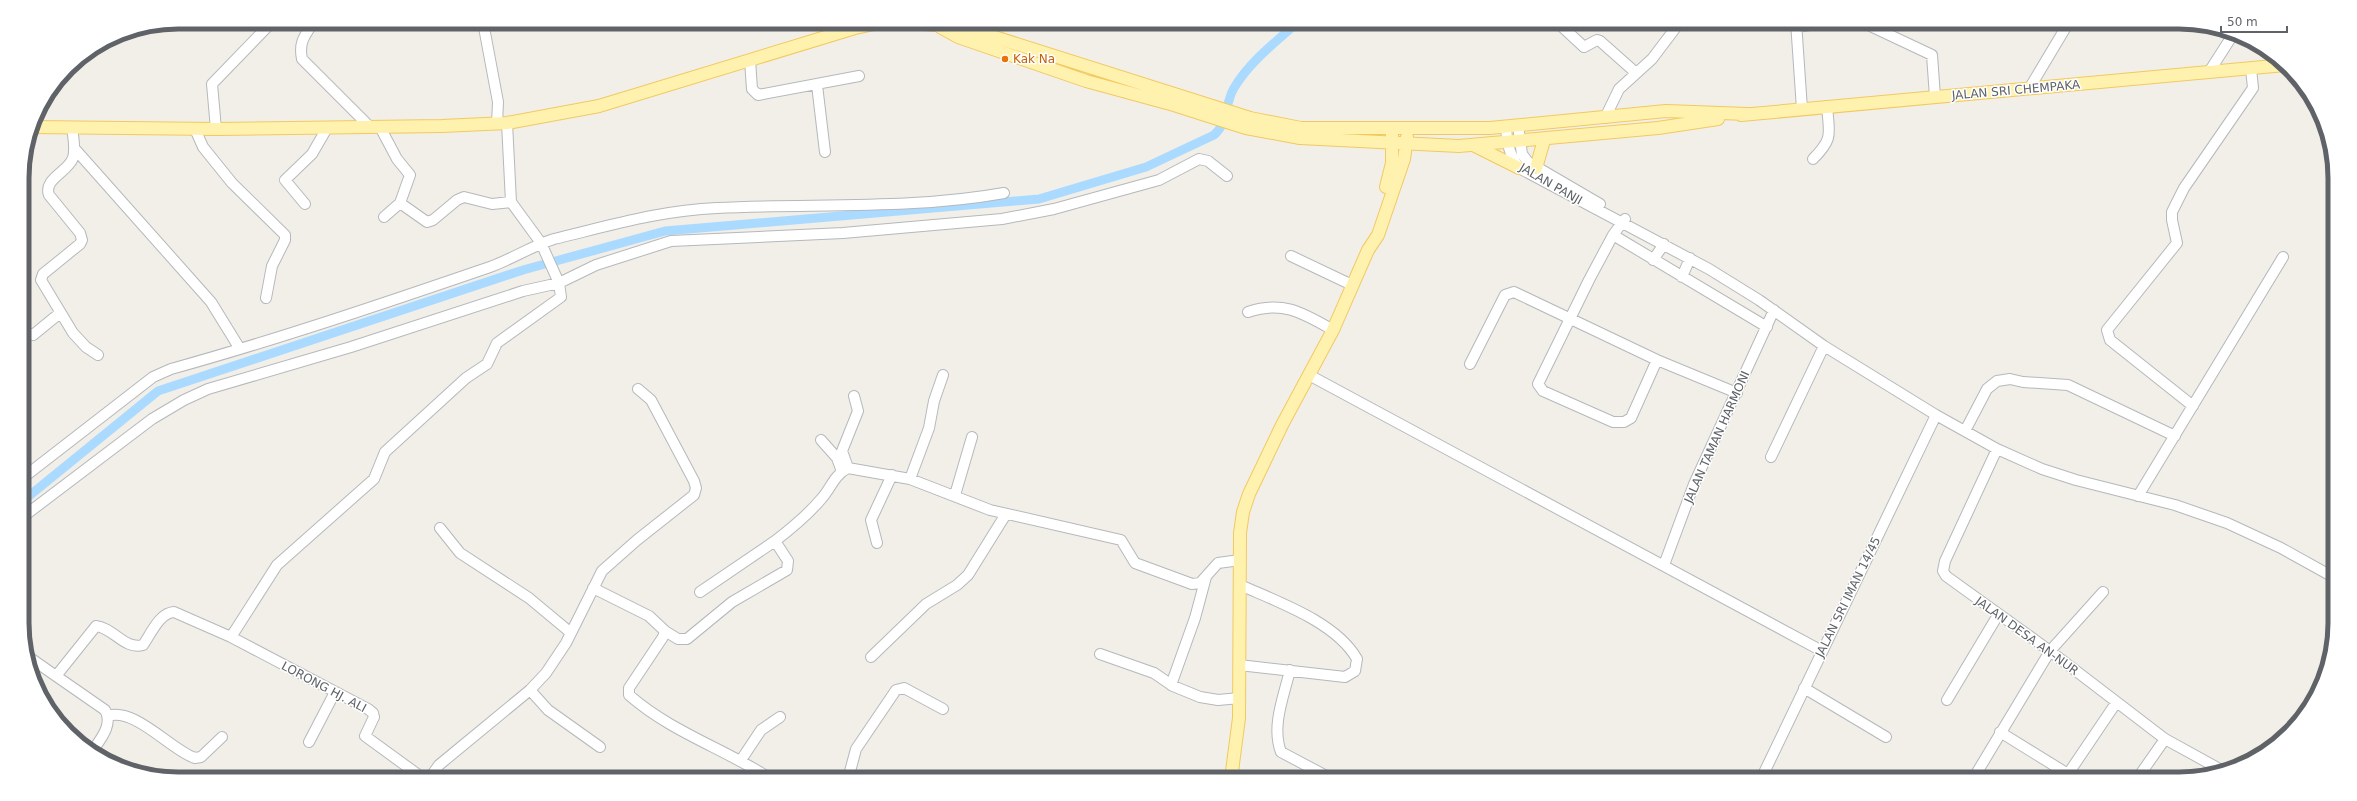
<svg xmlns="http://www.w3.org/2000/svg" width="2357" height="801" viewBox="0 0 2357 801" font-family="'DejaVu Sans',sans-serif">
<rect width="100%" height="100%" fill="#f1efe8"/>
<g fill="none" stroke-linecap="round" stroke-linejoin="round">
<!-- canal -->
<path stroke="#aadaff" stroke-width="9" d="M24 500 158 391 523 270 665 231 1039 199 1146 167 1214 135C1228 123 1225 103 1234 88 1250 61 1276 42 1298 22"/>
<!-- minor casing -->
<g stroke="#b5b8bc" stroke-width="12">
<path id="minor" d="M483 22 498 102 497 124
M1557 22 1584 47 1597 40 1600 41 1635 72
M1796 22 1802 109
M1862 22 1932 55 1935 97
M311 26C303 38 299 44 302 59L370 127
M1796 27 1832 22
M750 60 752 89 758 95 859 76
M2209 72 2234 33
M817 85 825 152
M2029 89 2069 22
M1605 118 1619 89 1652 59 1680 22
M1518 126 1522 154 1528 162 1600 204
M72 127C73 137 76 148 73 158 68 172 43 179 49 195L80 233 82 240 80 244 43 274 41 280 73 333 86 347 98 355
M380 127 397 159 410 175 400 203 384 217
M1506 127C1507 143 1509 154 1519 168L1709 269 1759 300 1824 346 1936 415 1997 449 2042 469 2076 480 2175 505 2227 523 2281 548 2335 578
M195 129 203 147 232 183 285 235V240L272 266 266 298
M216 129 212 84 272 22
M75 149 211 302 240 349
M1813 159C1834 138 1829 134 1827 106
M400 203 427 222 433 220 457 200 464 197 492 204 511 202
M305 204 285 180 312 154 327 128
M1625 219 1613 235 1589 280 1538 384 1543 391 1613 422H1624L1631 418 1657 360
M1613 235 1767 327
M1291 256 1352 285
M1653 260 1664 244
M1682 277 1690 258
M1248 312C1283 300 1303 313 1333 330
M23 331 33 335 60 313
M1470 364 1505 295 1514 292 1657 360 1737 393
M1309 375 1822 651
M2193 406 2110 340 2107 330 2177 243 2172 220V212L2184 188 2253 88 2251 69
M1965 431 1987 389 1997 381 2010 379 2023 382 2068 385 2175 436
M821 440 837 458 841 469
M1997 449 1945 561 1943 571 1946 576 2050 651 2165 739 2225 772
M1771 457 1824 346
M848 468 842 451 858 411 854 396
M24 477 153 377 171 369C279 339 385 303 490 267 512 259 532 246 554 239 608 226 662 210 717 208 813 203 909 210 1004 193
M910 479 929 428 934 401 943 375
M955 495 972 437
M2138 496 2283 257
M24 516 152 419 184 400 208 389 351 347 523 291 559 283 596 265 671 241 843 233 1002 219 1054 209 1159 180 1199 159 1208 161 1227 176
M440 528 460 553 529 598 571 633
M877 543 871 520 892 475
M1664 565 1694 484 1774 310
M593 588 649 616 665 631 663 637 629 688V695C671 732 725 749 771 779
M700 592 775 541
M665 631 678 639H687L732 602 787 570 788 561 775 541C792 528 808 515 822 498 831 488 834 475 848 468L910 479 990 510 1121 540 1135 563 1192 584 1200 583 1218 563 1240 560
M231 637 277 565 374 479 385 452 466 378 487 364 497 343 561 297 559 283 541 243 511 202 507 123
M1100 654 1154 673 1173 686 1200 697 1218 700 1240 698
M26 655 56 676
M871 657 926 604 957 585 968 575 1006 514
M1239 665 1345 677 1355 671 1357 659C1336 622 1278 602 1240 585
M1290 670C1284 696 1271 726 1281 752L1332 779
M1171 685 1195 618 1206 577
M1804 688 1886 737
M530 690 548 710 600 747
M1947 700 1998 615
M108 716C135 707 172 751 195 758L201 757 222 737
M2000 732 2076 779
M309 742 335 692
M91 753C99 741 114 725 105 710L56 676 96 626C114 628 124 650 143 645 151 634 159 613 174 612L231 637 368 709 373 713 374 717 365 736 424 779
M741 760 761 730 780 717
M2068 774 2116 703
M429 779 439 765 530 690 546 673 566 643 602 571 637 540 694 495 696 488 694 481 651 400 638 389
M848 779 856 749 896 690 904 688 943 709
M1761 779 1936 415
M1973 779 2050 651 2103 592
M2137 779 2165 739"/>
</g>
<!-- major casing -->
<g stroke="#f2c960" stroke-width="14">
<path id="major" d="M940 27 958 37 1086 81 1174 105 1246 128 1300 138 1459 146 1658 128 1718 119
M1741 115 2285 65
M32 127 216 129 442 126 507 123 599 106 855 28 879 23 898 22 963 27 1250 118 1301 128H1490L1666 111 1747 114
M1475 146 1519 168
M1536 168 1544 140
M1386 187 1392 163V135
M1231 779 1239 718 1240 533 1243 512 1249 494 1282 425 1333 330 1368 250 1378 235 1404 159 1407 137"/>
</g>
<!-- minor -->
<use href="#minor" stroke="#fff" stroke-width="10"/>
<!-- major -->
<use href="#major" stroke="#fff2af" stroke-width="12"/>
</g>
<!-- markers -->
<circle fill="#e8710a" stroke="#fff" stroke-width="1.5" cx="1005" cy="59" r="4"/>
<g text-anchor="middle" stroke-width="3" stroke-linejoin="round" paint-order="stroke">
<!-- food labels -->
<g font-size="12" fill="#c56008" stroke="#fff" text-anchor="start">
<text x="1013" y="63">Kak Na</text>
</g>
<!-- street labels -->
<g font-size="12" fill="#5f6368" stroke="#fff">
<text transform="translate(2016 90) rotate(-5)" y="4">JALAN SRI CHEMPAKA</text>
<text transform="translate(1551 184) rotate(30)" y="4">JALAN PANJI</text>
<text transform="translate(1717 437) rotate(-66)" y="4">JALAN TAMAN HARMONI</text>
<text transform="translate(1848 597) rotate(-64)" y="4">JALAN SRI IMAN 14/45</text>
<text transform="translate(2027 636) rotate(36)" y="4">JALAN DESA AN-NUR</text>
<text transform="translate(324 687) rotate(28)" y="4">LORONG HJ. ALI</text>
</g>
</g>
<!-- crop -->
<path d="M0 0H2357V801H0ZM178 29H2179A149 149 0 0 1 2328 178V623A149 149 0 0 1 2179 772H178A149 149 0 0 1 29 623V178A149 149 0 0 1 178 29Z" fill="#fff" fill-rule="evenodd"/>
<path fill="none" stroke="#5f6368" stroke-width="5" d="M178 29H2179A149 149 0 0 1 2328 178V623A149 149 0 0 1 2179 772H178A149 149 0 0 1 29 623V178A149 149 0 0 1 178 29Z"/>
<!-- scale -->
<path d="M2221 26v6h66v-6" fill="none" stroke="#5f6368" stroke-width="2"/>
<text x="2227" y="26" font-size="12" fill="#5f6368" stroke="#ffffff" stroke-width="3" paint-order="stroke">50 m</text>
</svg>
